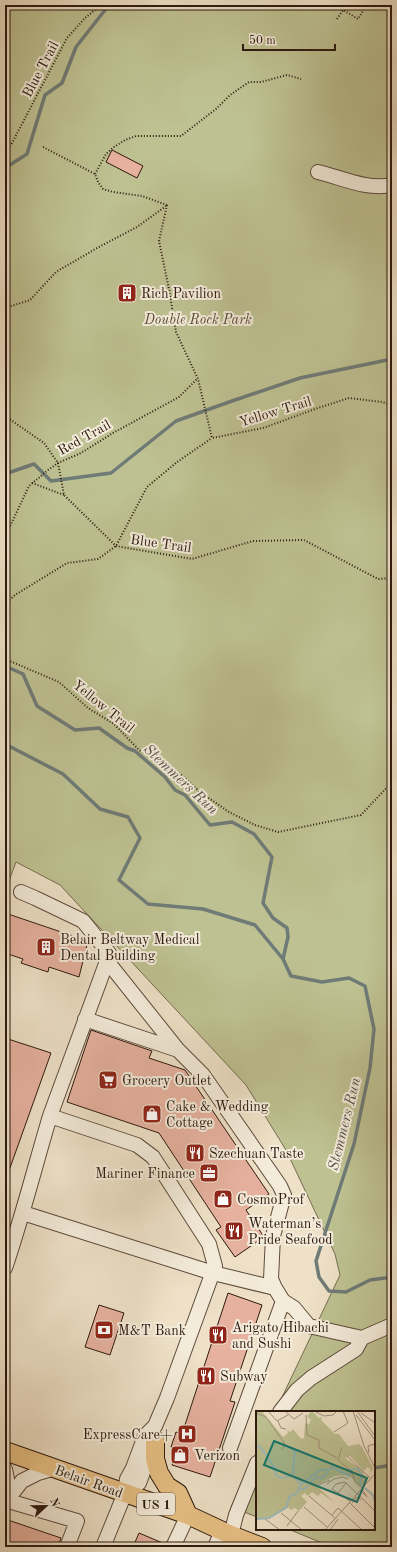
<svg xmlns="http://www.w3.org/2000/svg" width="397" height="1552" viewBox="0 0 397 1552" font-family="'Old Standard TT',serif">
<rect width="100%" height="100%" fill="#eee1c7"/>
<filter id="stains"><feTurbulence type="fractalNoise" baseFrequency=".005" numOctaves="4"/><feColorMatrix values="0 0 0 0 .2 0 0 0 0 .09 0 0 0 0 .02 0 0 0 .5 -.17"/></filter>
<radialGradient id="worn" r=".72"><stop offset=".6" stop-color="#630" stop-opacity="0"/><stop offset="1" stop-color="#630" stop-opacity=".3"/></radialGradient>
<!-- green -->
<path fill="#bec192" stroke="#766d50" d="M5 5H392V1533L386 1547H332L288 1529H374V1412H275L340 1275 335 1254 286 1150 246 1085 60 885 16 862 5 892Z
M257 1451V1517L231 1507Z"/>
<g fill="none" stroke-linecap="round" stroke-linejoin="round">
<!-- stream -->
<path stroke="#6f7b77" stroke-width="3.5" d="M5 168 27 154 45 95 62 83 76 47 109 5
M5 474 34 464 51 481 111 473 176 421 232 401 300 378 392 359
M5 666 23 674 37 706 75 730 99 728 127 748 135 751 165 777 175 790 185 795 210 825 232 822 254 834 272 857 263 903 273 918 287 928 288 937 283 959
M5 744 63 774 100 809 128 817 140 838 119 880 148 904 203 909 255 925 283 959 291 976 322 982 349 978 365 986 374 1029 370 1068 354 1144 316 1261 319 1277 329 1291 346 1292 370 1280 392 1277
M374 1468 392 1465"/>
</g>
<!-- building -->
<path fill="#e6b19f" stroke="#2d190f" d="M112 150 143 166 137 178 106 162Z
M132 285 134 300 121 301 119 286Z
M5 913 88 941 79 977 49 967 48 972 21 963 23 959 5 953Z
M91 1030 152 1051 149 1058 185 1070 269 1194 246 1210 264 1237 235 1257 216 1230 221 1227 159 1133 67 1102Z
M5 1038 51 1053 6 1179H5Z
M228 1293 262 1305 230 1401 235 1402 210 1477 172 1465 177 1449 171 1447 176 1432 182 1434Z
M99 1305 124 1313 110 1355 85 1347Z
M5 1519 61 1538 58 1547H5Z
M139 1533 165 1544V1547H133Z"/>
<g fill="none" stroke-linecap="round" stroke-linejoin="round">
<!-- minor casing -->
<g stroke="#5d4b3d" stroke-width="16">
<path id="minor" d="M318 172C343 178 366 190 392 185
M21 892 35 898 83 921 109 953 107 961 178 1050
M85 1019 178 1050 203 1075 280 1186 284 1195 273 1236 271 1279 275 1288
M50 1116 107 961
M23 1213 213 1273 275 1288 283 1301 294 1308 309 1326 362 1338
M5 1268C22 1218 35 1166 50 1116L137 1145 153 1157 209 1244 215 1266 167 1398 155 1426 145 1436 133 1468 127 1479 125 1493 103 1547
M280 1412 297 1390 311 1378 356 1349 362 1338 392 1325
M230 1448 283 1301
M5 1469 7 1479 6 1501
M125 1493 139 1483 153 1445
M5 1500 77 1521 67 1547
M6 1501 22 1481 38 1473 55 1468
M231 1535 236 1515 257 1463
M173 1547 188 1515
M215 1547 222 1531"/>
</g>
<!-- major casing -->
<g stroke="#2d190f" stroke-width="20">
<path id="major" d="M155 1440V1459L159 1473 167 1486 178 1493 188 1515
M5 1451 188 1515 231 1535 262 1547"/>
</g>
<!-- path -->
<path stroke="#2d190f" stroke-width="2" stroke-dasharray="1 2" stroke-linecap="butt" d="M337 19 343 10 358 19 367 5
M43 147 95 174 98 182 103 189 113 192 142 196 167 205
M5 150 11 145 67 38 85 18 101 5
M95 174 106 154 114 147 125 140 136 136H181L216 109 230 95 249 82H261L287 75 301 79
M167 205 159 241 169 289 176 332 198 379 212 438 263 428 318 408 349 398 382 402 392 405
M5 308 30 300 56 272 97 248 137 227 166 206
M5 416 44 443 58 463 64 495 116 546 192 559 253 541 304 540 378 579 392 578
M32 483 64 495
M5 537 29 486 48 470 58 463 81 453 113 433 179 397 197 379
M5 604 15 595 67 563 98 559 116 546 147 487 177 462 212 438
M5 659 59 682 88 708 114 724 139 750 178 772 200 792 229 812 255 825 278 832 361 815 392 782"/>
<!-- minor -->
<use href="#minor" stroke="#f4ecdb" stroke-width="14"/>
<!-- major -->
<use href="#major" stroke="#e7c084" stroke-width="18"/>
</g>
<!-- icons -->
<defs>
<g id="building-square" transform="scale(1)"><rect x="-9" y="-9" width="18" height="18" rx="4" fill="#8f2418" stroke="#f4ecdb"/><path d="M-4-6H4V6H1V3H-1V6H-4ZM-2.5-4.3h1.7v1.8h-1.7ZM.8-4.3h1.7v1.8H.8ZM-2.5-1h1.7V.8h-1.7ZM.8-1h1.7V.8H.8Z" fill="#fff"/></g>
<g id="supermarket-square" transform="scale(1)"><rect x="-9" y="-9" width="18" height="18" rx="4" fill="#8f2418" stroke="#f4ecdb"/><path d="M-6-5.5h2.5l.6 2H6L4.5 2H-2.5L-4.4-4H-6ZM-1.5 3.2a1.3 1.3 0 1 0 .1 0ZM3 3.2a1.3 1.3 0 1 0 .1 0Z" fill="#fff"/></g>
<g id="shop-square" transform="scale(1)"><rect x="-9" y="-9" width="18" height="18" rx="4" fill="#8f2418" stroke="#f4ecdb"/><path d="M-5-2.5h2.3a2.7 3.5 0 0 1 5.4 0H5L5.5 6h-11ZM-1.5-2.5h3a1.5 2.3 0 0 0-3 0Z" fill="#fff"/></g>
<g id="restaurant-square" transform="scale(1)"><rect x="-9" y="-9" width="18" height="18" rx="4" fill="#8f2418" stroke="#f4ecdb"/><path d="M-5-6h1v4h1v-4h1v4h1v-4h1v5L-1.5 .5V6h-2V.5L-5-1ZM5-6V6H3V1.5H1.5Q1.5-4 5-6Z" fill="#fff"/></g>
<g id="office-square" transform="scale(1)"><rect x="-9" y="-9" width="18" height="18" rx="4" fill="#8f2418" stroke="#f4ecdb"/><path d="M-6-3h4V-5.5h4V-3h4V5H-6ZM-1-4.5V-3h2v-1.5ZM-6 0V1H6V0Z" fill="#fff"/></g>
<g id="bank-square" transform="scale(1)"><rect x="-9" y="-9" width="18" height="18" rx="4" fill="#8f2418" stroke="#f4ecdb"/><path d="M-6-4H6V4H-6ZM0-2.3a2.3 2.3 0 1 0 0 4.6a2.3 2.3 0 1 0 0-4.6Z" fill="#fff"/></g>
<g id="hospital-square" transform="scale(1)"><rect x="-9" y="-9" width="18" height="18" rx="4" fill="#8f2418" stroke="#f4ecdb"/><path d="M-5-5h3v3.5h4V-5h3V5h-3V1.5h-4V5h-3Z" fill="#fff"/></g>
</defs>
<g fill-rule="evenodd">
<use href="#building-square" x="127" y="293"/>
<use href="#building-square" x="46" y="947"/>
<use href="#supermarket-square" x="108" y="1080"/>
<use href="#shop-square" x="152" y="1114"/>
<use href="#restaurant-square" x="195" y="1153"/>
<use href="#office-square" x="209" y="1173"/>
<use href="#shop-square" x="223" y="1199"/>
<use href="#restaurant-square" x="234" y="1231"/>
<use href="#bank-square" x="104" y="1330"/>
<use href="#restaurant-square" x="218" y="1335"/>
<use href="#restaurant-square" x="206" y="1376"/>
<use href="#hospital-square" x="187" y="1434"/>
<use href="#shop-square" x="180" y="1455"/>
</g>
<g text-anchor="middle" stroke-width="4" stroke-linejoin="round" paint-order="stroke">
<!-- shield labels -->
<rect fill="#f4ecdb" stroke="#69584c" stroke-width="1" x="137" y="1493" width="38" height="22" rx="3"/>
<g font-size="13" font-weight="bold" fill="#2d190f">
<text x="156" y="1509">US 1</text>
</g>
<!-- street labels -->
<g font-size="14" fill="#2d190f" stroke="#f4ecdb">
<text transform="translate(40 69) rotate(-62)" y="5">Blue Trail</text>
<text transform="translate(275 411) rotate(-17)" y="5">Yellow Trail</text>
<text transform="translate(84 437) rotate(-29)" y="5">Red Trail</text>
<text transform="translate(161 543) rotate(8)" y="5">Blue Trail</text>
<text transform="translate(104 706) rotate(39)" y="5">Yellow Trail</text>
<text transform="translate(89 1481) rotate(20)" y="5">Belair Road</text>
</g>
<!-- poi labels -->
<g font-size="14" fill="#2d190f" stroke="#f4ecdb" text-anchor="start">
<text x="141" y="298">Rich Pavilion</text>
<text x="60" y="944">Belair Beltway Medical<tspan x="60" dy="16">Dental Building</tspan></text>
<text x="122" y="1085">Grocery Outlet</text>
<text x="166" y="1111">Cake &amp; Wedding<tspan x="166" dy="16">Cottage</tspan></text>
<text x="209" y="1158">Szechuan Taste</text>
<text x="195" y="1178" text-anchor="end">Mariner Finance</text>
<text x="237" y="1204">CosmoProf</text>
<text x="248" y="1228">Waterman’s<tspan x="248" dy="16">Pride Seafood</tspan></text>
<text x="232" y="1332">Arigato Hibachi<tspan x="232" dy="16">and Sushi</tspan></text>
<text x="118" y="1335">M&amp;T Bank</text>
<text x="220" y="1381">Subway</text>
<text x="173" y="1439" text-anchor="end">ExpressCare+</text>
<text x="194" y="1460">Verizon</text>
</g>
<!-- park labels -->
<g font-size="14" font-style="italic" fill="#584b36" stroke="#f4ecdb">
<text x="198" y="324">Double Rock Park</text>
</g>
<!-- water labels -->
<g font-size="15" font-style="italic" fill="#54524c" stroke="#f4ecdb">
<text transform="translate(181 779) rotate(43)" y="5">Stemmers Run</text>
<text transform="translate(344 1124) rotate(-76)" y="5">Stemmers Run</text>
</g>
</g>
<!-- overview -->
<g transform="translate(256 1411)">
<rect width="119" height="119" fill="#eee1c7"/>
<path d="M0 0H6L27 26 32 22 31 19 34 21 37 18 45 28 48 27 49 12 53 13 55 9 51 5 56 0 63 7 66 6 65 9 79 23H83L92 35 103 33 106 36 117 57 115 62 114 57 111 56 108 60 94 45 89 47 105 58 111 69 104 76 93 64 79 65 60 74 79 92 65 82 62 85 56 81 52 85 49 82 45 85 51 91 43 100 39 97 35 99 32 96 13 106 0 108Z" fill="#bec192"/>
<path fill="none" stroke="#9bbcbc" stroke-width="2" d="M0 34 5 37 18 56 20 64 25 67 37 65 45 73 41 82 33 86 31 96 13 107 0 108M37 64 39 38M46 73 64 59H72M109 77 117 84 119 91M44 78H48L60 66 66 67 76 56 93 65 95 58H102L106 64 104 72 106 75"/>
<path fill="none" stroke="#a1917d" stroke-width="1" d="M12 0 21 10 32 4M29 0 38 8 47 2M58 0 68 5 77 4 81 0M97 0 108 35 119 57M101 0 119 25M0 2 10 6 29 33 26 39M105 2 119 12M50 4 51 24 63 29V37L81 47M100 4 119 29M22 10 25 17 30 18M78 21 92 12 87 0M86 36 82 49 94 59M113 42 112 35 119 33M91 45 114 67M95 59 99 71 106 77M71 73 78 68 87 66 92 68M62 74 74 69M105 80 111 86 106 78M82 82 90 72M53 85 79 107M94 90 76 78 80 73 89 71 119 100M94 92 119 117M96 92 101 86 105 89M48 96 71 116M25 102 46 119M76 104 82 97 106 119M9 108 24 119M31 115 42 100M69 119 118 64M74 119 82 108"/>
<path fill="#0f766e" fill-opacity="0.15" stroke="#0f766e" stroke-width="2" d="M18 30 111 67 101 91 8 54Z"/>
<rect width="119" height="119" fill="none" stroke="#2d190f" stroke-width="2"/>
</g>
<!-- margin -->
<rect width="397" height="1552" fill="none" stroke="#eee1c7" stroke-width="20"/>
<rect x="6" y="6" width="385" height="1540" fill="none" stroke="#2d190f" stroke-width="2"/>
<rect x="10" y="10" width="377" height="1532" fill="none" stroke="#2d190f"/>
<!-- north arrow -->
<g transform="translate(46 1506) rotate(68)" stroke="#f4ecdb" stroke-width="3" paint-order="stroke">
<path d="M0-3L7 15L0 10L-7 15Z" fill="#2d190f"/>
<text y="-6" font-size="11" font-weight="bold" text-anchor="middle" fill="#2d190f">N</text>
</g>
<!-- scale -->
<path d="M243 44v6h92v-6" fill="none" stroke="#2d190f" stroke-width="2"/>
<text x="249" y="44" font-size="12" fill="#2d190f" stroke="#f4ecdb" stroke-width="3" paint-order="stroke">50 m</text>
<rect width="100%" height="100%" filter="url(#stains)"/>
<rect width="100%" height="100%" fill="url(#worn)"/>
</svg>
